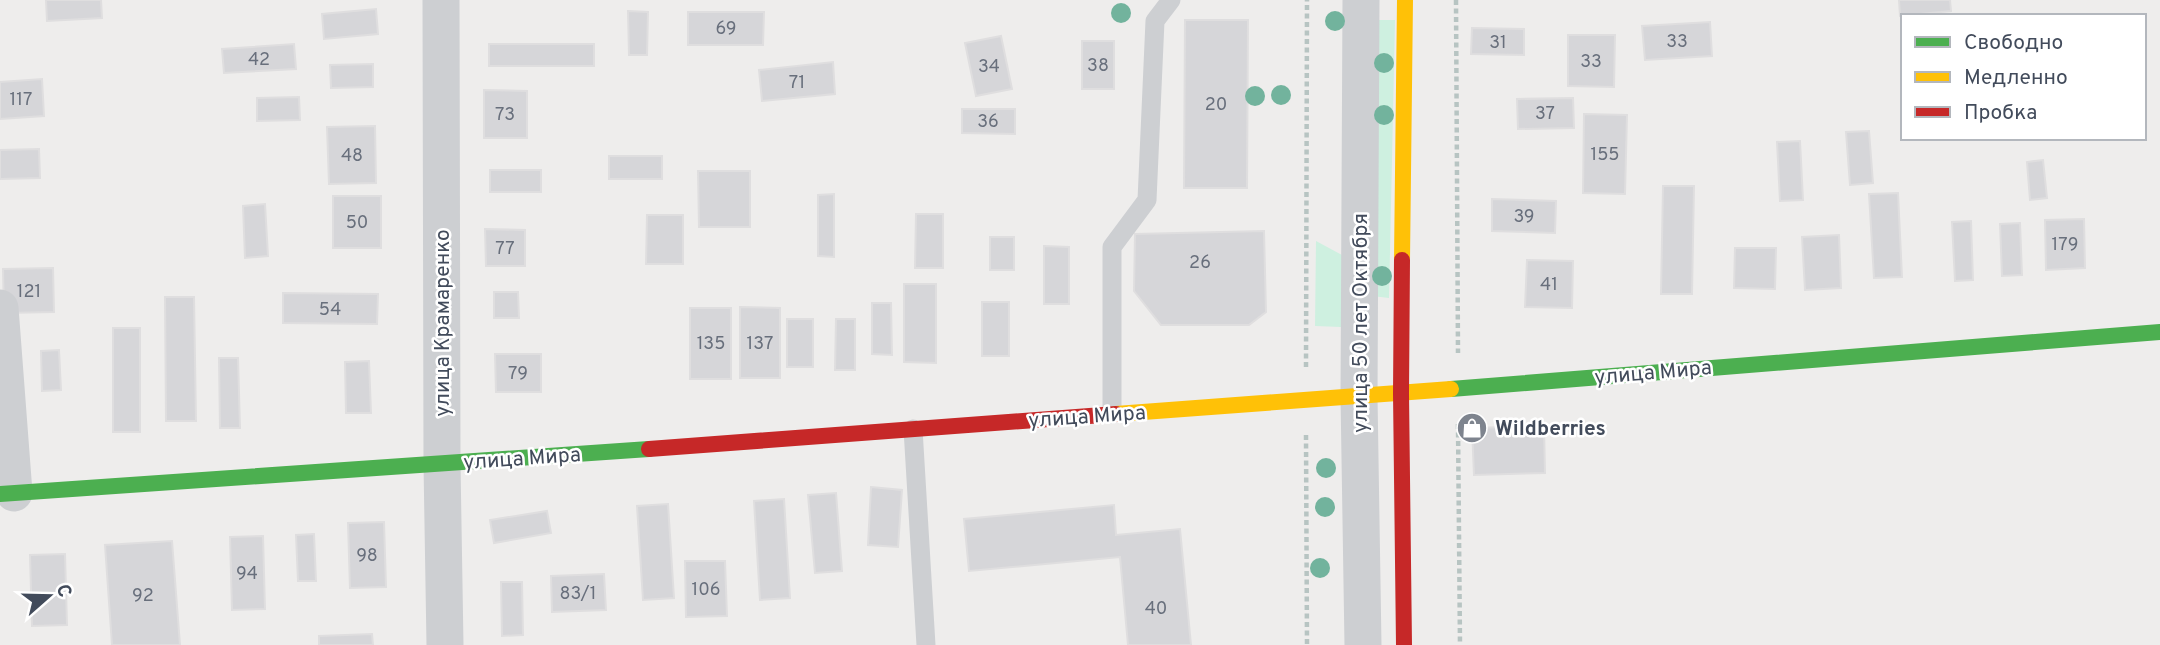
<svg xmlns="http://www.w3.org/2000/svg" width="2160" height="645" viewBox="0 0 2160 645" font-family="Overpass,sans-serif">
<rect width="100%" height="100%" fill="#eeedec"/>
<!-- green -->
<path fill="#cef0e0" d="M1374 20H1395L1389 298 1372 296Z
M1316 241 1342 255 1341 327 1315 326Z"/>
<!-- building -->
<path fill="#d6d6d9" stroke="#dfdedf" stroke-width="2" d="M46 0H101L102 18 47 21Z
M1899 0H1950L1951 11 1900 16Z
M376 9 378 34 324 39 322 14Z
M628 11 648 12 647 55H629Z
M688 12H764L763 45H688Z
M1185 20H1248L1247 188H1184Z
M1710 22 1712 56 1645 60 1642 26Z
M1472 28 1524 29V55L1471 54Z
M1568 35H1615L1614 87 1568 86Z
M1001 36 1012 89 976 96 965 43Z
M1082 41H1114V89H1082Z
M294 44 296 69 224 73 222 49Z
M489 44H594V66H489Z
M833 62 835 94 762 101 759 70Z
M373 64V87L331 88 330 65Z
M42 79 44 116 0 119V82Z
M484 90 527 91V138H484Z
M299 97 300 120 257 121V98Z
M1573 98 1574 128 1518 129 1517 99Z
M962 109H1015V134L962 133Z
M1584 114 1627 115 1625 194 1583 193Z
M375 126 376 183 329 184 327 127Z
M1869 131 1873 183 1850 185 1846 132Z
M1800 141 1803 200 1780 201 1777 142Z
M39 149 40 178 0 179V150Z
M609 156H662V179H609Z
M2043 160 2047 198 2030 200 2027 162Z
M490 170H541V192H490Z
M698 171H750V227H699Z
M1663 186H1694L1692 294H1661Z
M1898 193 1902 277 1874 278 1869 194Z
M834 194V257L818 256V195Z
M333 196H381V248H333Z
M1492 199 1556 201 1555 233 1492 231Z
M265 204 268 256 245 258 243 206Z
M916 214H943V268H915Z
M647 215H683V264H646Z
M2084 219 2085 268 2046 270 2045 220Z
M1971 221 1973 280 1955 281 1952 222Z
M2020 223 2022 275 2002 276 2000 224Z
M485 229 525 230V266H486Z
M1264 231 1266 312 1249 325H1161L1134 291 1135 234Z
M1839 235 1841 288 1805 290 1802 237Z
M990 237H1014V270H990Z
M1044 246 1069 247V304H1044Z
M1735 248H1776L1775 289 1734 288Z
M1527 260 1573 261 1572 308 1525 307Z
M53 268 54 312 4 313 3 269Z
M904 284H936V363L904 362Z
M494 292H518L519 318H494Z
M283 293 378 294 377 324 283 323Z
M165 297H194L196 421H166Z
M982 302H1009V356H982Z
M872 303H891L892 355 872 354Z
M740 307 780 308V378H740Z
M690 308H731V379H690Z
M787 319H813V367H787Z
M836 319H855V370H835Z
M113 328H140V432H113Z
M59 350 61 390 42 391 41 351Z
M495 354H541V392H496Z
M219 358H238L240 428H220Z
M369 361 371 413H346L345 362Z
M1544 426 1545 473 1474 475 1472 428Z
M871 487 902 490 898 547 868 545Z
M836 493 842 571 815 573 808 495Z
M784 499 790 598 760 600 754 501Z
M668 504 674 598 643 600 637 506Z
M1114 505 1116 535 1180 529 1191 645H1128L1120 557 969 571 964 519Z
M547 511 551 533 494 543 490 520Z
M384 522 386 587 350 588 348 523Z
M314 534 316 581H298L296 535Z
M263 536 265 609 232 610 230 537Z
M172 541 180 645H112L105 545Z
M65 554 67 625 32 626 30 555Z
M685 561H725L727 616 686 617Z
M604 574 606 610 552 612 551 576Z
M501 582H522L523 635 502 636Z
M372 634 373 645H319V636Z"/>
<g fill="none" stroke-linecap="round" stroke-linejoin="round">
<!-- path -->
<path stroke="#b7c4c2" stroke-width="4.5" stroke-dasharray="5 3.5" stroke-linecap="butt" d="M1456 0 1458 353
M1306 367 1307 0
M1458 424 1460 645
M1306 435 1307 645"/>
<!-- lane -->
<path stroke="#cdcfd2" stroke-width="19" d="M1112 414V247L1147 200 1155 21 1171 0
M913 429 926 645"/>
<!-- street -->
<path stroke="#cdcfd2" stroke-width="37" d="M441 0 442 464 445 645
M1361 0 1359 396 1363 645
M0 308 14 493"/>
<!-- fast -->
<path stroke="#4caf50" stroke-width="16" d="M1451 389 2160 332
M0 494 649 449"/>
<!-- slow -->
<path stroke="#ffc107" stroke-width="16" d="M1402 260 1405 0
M1116 414 1451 389"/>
<!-- jam -->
<path stroke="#c62828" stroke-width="16" d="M1402 260 1401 393 1404 645
M649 449 1116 414"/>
</g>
<!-- trees -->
<g fill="#72b39d">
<circle cx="1121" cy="13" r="10"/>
<circle cx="1335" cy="21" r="10"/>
<circle cx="1384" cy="63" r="10"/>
<circle cx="1281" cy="95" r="10"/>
<circle cx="1255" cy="96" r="10"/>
<circle cx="1384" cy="115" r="10"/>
<circle cx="1382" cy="276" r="10"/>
<circle cx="1326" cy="468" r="10"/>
<circle cx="1325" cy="507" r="10"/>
<circle cx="1320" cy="568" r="10"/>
</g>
<!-- icons -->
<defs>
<g id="shop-disc" transform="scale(1.575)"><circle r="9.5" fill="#7e848e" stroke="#fff"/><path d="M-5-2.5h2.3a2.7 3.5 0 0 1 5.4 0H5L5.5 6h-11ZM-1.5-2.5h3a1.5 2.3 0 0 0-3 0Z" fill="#fff"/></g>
</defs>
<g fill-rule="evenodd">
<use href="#shop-disc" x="1472" y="428"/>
</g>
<g text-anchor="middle" stroke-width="5" stroke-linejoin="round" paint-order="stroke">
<!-- number labels -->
<g font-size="18" fill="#686f7c">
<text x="726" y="34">69</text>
<text x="1677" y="47">33</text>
<text x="1498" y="48">31</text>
<text x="259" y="65">42</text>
<text x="1591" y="67">33</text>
<text x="1098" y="71">38</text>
<text x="989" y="72">34</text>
<text x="797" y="88">71</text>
<text x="21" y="105">117</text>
<text x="1216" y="110">20</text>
<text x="1545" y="119">37</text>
<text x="505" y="120">73</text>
<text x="988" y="127">36</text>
<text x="1605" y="160">155</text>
<text x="352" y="161">48</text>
<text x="1524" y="222">39</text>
<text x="357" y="228">50</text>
<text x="2065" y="250">179</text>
<text x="505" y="254">77</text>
<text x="1200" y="268">26</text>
<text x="1549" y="290">41</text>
<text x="29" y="297">121</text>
<text x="330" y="315">54</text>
<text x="711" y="349">135</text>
<text x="760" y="349">137</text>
<text x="518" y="379">79</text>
<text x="367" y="561">98</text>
<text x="247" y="579">94</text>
<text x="706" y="595">106</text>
<text x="578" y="599">83/1</text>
<text x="143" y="601">92</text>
<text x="1156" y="614">40</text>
</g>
<!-- street labels -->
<g font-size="21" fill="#424b5b" stroke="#fff">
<text transform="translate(442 323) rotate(-90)" y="7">улица Крамаренко</text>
<text transform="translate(1360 323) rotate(-90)" y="7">улица 50 лет Октября</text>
<text transform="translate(1653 372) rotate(-5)" y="7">улица Мира</text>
<text transform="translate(1087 416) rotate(-4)" y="7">улица Мира</text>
<text transform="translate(522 458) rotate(-4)" y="7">улица Мира</text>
</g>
<!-- poi labels -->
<g font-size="21" font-weight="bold" fill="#424b5b" stroke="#fff" text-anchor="start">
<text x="1495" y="435">Wildberries</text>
</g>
</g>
<!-- legend -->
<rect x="1901" y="14" width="245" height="126" fill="#ffffff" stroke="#b3b7bd" stroke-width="2"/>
<rect x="1915" y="37" width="35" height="10" fill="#4caf50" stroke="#b3b7bd" stroke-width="2"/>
<text x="1964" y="49" font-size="21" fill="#424b5b">Свободно</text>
<rect x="1915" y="72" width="35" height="10" fill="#ffc107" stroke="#b3b7bd" stroke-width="2"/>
<text x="1964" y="84" font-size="21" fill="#424b5b">Медленно</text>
<rect x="1915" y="107" width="35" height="10" fill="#c62828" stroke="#b3b7bd" stroke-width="2"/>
<text x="1964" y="119" font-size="21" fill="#424b5b">Пробка</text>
<!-- north arrow -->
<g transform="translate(49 596) rotate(70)" stroke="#ffffff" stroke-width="5" paint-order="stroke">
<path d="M0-5L12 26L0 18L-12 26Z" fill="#424b5b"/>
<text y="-10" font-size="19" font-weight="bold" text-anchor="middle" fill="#424b5b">С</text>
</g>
</svg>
